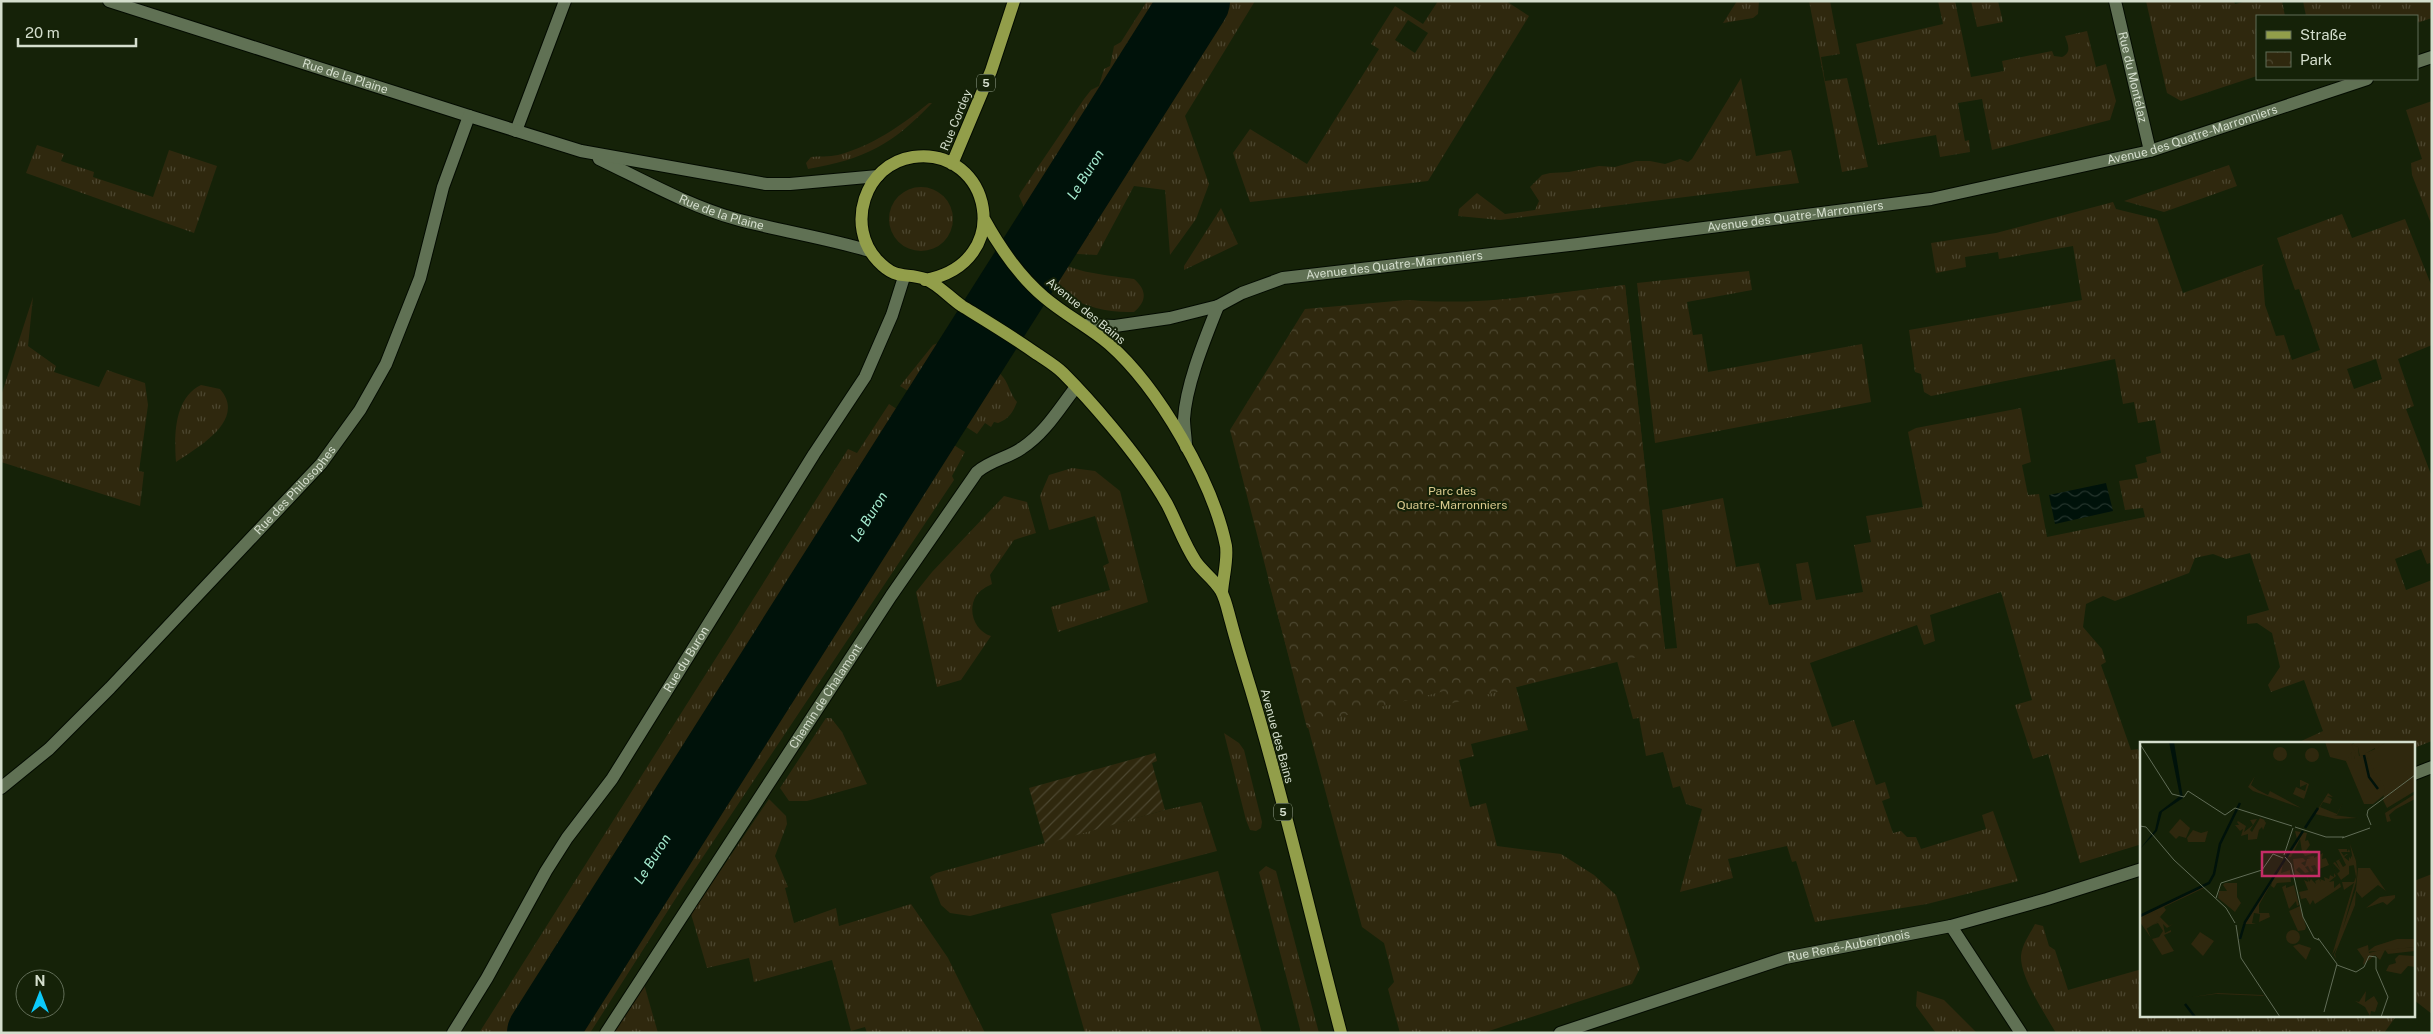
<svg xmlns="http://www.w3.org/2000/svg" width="2433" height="1034" viewBox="0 0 2433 1034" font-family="'Public Sans',sans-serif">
<defs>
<pattern id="grass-tufts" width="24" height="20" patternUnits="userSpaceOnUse" patternTransform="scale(1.25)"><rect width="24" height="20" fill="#2f280e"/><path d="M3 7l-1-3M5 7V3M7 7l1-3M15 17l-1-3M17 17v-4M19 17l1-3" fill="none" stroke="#4c4730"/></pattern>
<pattern id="park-crowns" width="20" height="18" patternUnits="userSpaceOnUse" patternTransform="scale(1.25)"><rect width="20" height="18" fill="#2f280e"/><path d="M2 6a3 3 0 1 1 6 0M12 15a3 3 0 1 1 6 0" fill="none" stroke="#4c4730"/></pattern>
<pattern id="garden-furrows" width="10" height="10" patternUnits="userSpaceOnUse" patternTransform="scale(1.25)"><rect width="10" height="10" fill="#2f280e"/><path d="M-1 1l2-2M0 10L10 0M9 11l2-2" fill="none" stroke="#4c4730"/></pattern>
<pattern id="water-waves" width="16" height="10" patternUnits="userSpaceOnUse" patternTransform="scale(1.25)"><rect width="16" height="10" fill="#00120a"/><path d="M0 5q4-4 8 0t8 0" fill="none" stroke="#24342c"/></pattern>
</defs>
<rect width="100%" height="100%" fill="#152208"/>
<!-- grass -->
<path fill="url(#grass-tufts)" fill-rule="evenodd" d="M1147 1H1176L1049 203 1037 214 1028 216 1019 196 1021 192 1084 99 1091 90 1099 86 1104 69 1110 66 1114 46 1121 42Z
M1213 1H1255L1185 116 1209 184 1196 219 1170 255 1165 190 1134 186 1097 255 1078 254 1059 248 1065 234Z
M1438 1H1506L1529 16 1428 181 1250 202 1233 153 1250 129 1307 164 1379 49 1371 44 1395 6 1423 24ZM1408 20 1428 33 1415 53 1395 40Z
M1737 1H1759L1758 14 1753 18 1723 23Z
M1809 1H1830L1840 54 1821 57 1825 81 1847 78 1868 167 1842 172Z
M1938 1H1955L1971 77 2004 71 2002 61 2052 51 2054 56 2062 57C2072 52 2068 45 2065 36L2087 31 2096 67 2106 64 2116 101 2110 120 1992 150 1982 99 1958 103 1965 141 1969 140 1970 152 1940 157 1936 135 1878 145 1856 44 1943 24Z
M1971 1H1998L2003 22 1977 27Z
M2146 1H2234L2235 4 2247 1H2282L2285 16H2257V76L2181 101 2167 93Z
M2303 1H2432V18L2417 23V16H2306Z
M1741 78 1756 156 1791 150 1799 183 1500 220 1458 216 1459 209 1477 193 1505 214 1535 210 1539 201 1530 187 1542 175 1550 173 1569 172 1599 166 1615 167 1636 161H1650L1665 164 1680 159 1688 162 1692 159Z
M2432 101V226L2412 175 2411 163 2422 159 2406 110Z
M929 103H932C892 145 865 159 808 169L806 163 811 157C819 156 829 157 838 155 872 146 902 125 929 103Z
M37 145 64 154 61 161 94 172 93 177 153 197 169 150 217 166 194 233 26 173Z
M2229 165 2237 186 2164 212 2124 201Z
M889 219a32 32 0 1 1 64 0a32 32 0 1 1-64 0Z
M2113 202 2116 209 2157 219 2183 293 2264 264 2262 267 2265 305 2276 336 2284 335 2292 360 2320 350 2299 289 2295 290 2277 238 2342 214 2352 238 2405 219 2432 287V345L2398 359 2414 406 2406 409 2432 477V569L2430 563 2427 564 2421 549 2395 559 2406 590 2432 580V741L2414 748V743H2297L2323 731 2304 680 2271 692 2268 685 2280 667 2272 633 2257 623 2247 624V616L2269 610 2250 553 2226 559 2213 554 2195 558 2189 573 2115 601 2103 596 2086 604 2083 627 2102 649 2106 662 2101 665 2131 750 2138 749 2142 758V844L2080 863 2048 754 2033 759 2015 705 2032 700 2001 592 1930 615 1935 641 1924 645 1917 625 1810 663 1832 727 1854 720 1876 785 1885 782 1890 798 1882 801 1893 833 1901 831 1907 837H1916L1921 849 1986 829 1982 815 1993 811 2018 881 1927 904 1815 922 1796 861 1792 862 1787 846 1728 859 1733 878 1680 892 1702 809 1686 804 1680 786 1673 788 1663 752 1646 756 1639 718 1633 719 1617 661 1605 664 1383 338 1407 300C1480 306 1552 294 1625 285L1665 649 1677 648 1662 510 1723 498 1736 567 1759 563 1769 605 1802 600 1796 564 1808 562 1816 600 1863 592 1854 545 1871 542 1866 516 1923 507 1908 432 1916 428 2021 408 2031 462 2022 465 2028 495 2039 494 2047 537 2145 517 2143 508 2125 510 2119 481 2138 478 2135 465 2147 462 2146 457 2161 453 2155 420 2138 423 2134 402 2123 404 2115 359 1931 396 1924 392 1921 374 1915 372 1909 330 2082 300 2073 246 1999 259 1998 252 1965 257 1966 267 1936 273 1931 243 1996 233ZM2376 359 2382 379 2354 389 2347 369Z
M1221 208 1238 244 1184 270V266Z
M1021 232C1056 272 1085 272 1134 279 1147 290 1147 301 1134 312 1076 314 1042 284 1015 236Z
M1749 271 1752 290 1687 302 1693 335 1702 334 1708 372 1862 344 1871 402 1655 443 1637 283Z
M33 297 28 346 56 366 54 372 99 387 107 370 145 383 148 405 139 471 144 472 140 506 1 462V396Z
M952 337 962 338 924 401 900 386 933 345Z
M986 352 993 357 991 367C1010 378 1006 388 1017 402 1013 412 1009 419 998 423L994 422 991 427 985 423 977 434 948 415Z
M201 385 220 389C247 420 198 447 176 462 174 436 174 398 201 385Z
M889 404 917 422 706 747 523 1033H479L848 449 857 453Z
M936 434 965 452 952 476 954 480 683 887 590 1033H557Z
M1072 468 1095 471 1120 491 1148 602 1058 632 1051 607 1110 590 1103 566 1109 563 1095 516 1049 530 1040 496 1049 475Z
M1004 496 1027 502 1036 533 1014 540 990 575 992 584C986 587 980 590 976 596 967 611 975 631 991 636L961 680 937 687 916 592 932 572Z
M1295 572 1442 692 1553 677 1516 687 1528 730 1471 744 1474 756 1459 760 1470 807 1486 803 1497 846 1561 854 1594 875 1616 895 1640 968 1632 984 1483 1033H1400L1388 989 1394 982 1384 943 1362 927 1268 579Z
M826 718H831L842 732 867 784 807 801H789L780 788Z
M1224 733 1239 743 1244 750 1262 822 1261 828 1256 831 1250 830 1246 820Z
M769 799 786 816 787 824 775 856 788 887 785 888 794 923 836 908 839 926 911 904 948 958 985 1033H867L865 1027 851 1031 832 960 754 982 749 958 707 968 691 914Z
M1201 802 1217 851 970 916 950 913 941 905 930 877 936 873 1165 810Z
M1266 866 1276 871 1319 1033H1301L1259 872Z
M1218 871 1262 1033H1085L1051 914Z
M2432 874V1014L2414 1000V881Z
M2035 924 2043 926 2049 946 2055 950 2068 990 2142 969V1015H2397L2384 1033H2056C2045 1014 2020 977 2021 956 2022 944 2030 934 2035 924Z
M644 984 658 1033H614Z
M1917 991 1944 1000 1977 1033H1936L1916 1006Z"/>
<!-- park -->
<path fill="url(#park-crowns)" d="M1625 285 1665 650 1445 705 1441 692 1335 718 1307 728 1230 430 1305 309 1407 300 1447 303 1489 301Z"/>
<!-- garden -->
<path fill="url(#garden-furrows)" d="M1155 753 1157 761 1152 763 1165 810 1045 844 1029 788Z"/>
<!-- water -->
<path fill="url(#water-waves)" d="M2106 483 2113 511 2055 524 2049 495Z"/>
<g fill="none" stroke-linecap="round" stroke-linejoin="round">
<!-- river -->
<path stroke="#00120a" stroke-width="70" id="s1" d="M542 1033 1195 1"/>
<!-- street casing -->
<g stroke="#030b00" stroke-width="14">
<g id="street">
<path id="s2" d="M109 1 469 116"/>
<path id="s3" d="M2115 1 2150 151"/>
<path d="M516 131 565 1"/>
<path d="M2414 774 2432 767"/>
<path d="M1951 926 2021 1033"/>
<path id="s4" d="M453 1033 487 978 546 871 567 838 612 779 814 454 865 377 892 315 904 277"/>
<path id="s5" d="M606 1033 891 596 977 472C991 460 1008 458 1022 448 1045 433 1059 409 1076 387"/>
<path id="s6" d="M1560 1033 1785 958 1951 926 2047 899 2142 869"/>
</g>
</g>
<!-- secondary casing -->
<g stroke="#030b00" stroke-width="14">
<g id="secondary">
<path d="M2417 62 2432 57"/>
<path id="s7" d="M599 159C643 180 689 206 736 219 780 231 826 238 870 251"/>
<path id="s8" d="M1085 325 1115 326 1170 318 1218 306 1242 293 1283 278 1578 244 1931 199 2150 151 2367 79"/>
<path d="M1186 447C1186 438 1184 428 1184 419 1186 384 1205 339 1218 306"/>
<path id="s9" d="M1 788 49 749 110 688 321 464 360 410 386 364 420 278 443 187 469 116 581 151 766 184H790L878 176"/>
</g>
</g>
<!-- primary casing -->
<g stroke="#030b00" stroke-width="14">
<path id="primary" d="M952 164 991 71 1014 1
M984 219C1000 248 1019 276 1044 297 1065 315 1089 327 1109 344 1159 388 1213 482 1226 546 1228 560 1223 578 1222 592
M925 280C1017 263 991 146 913 157 864 164 845 227 878 261 897 281 905 272 925 279 938 284 950 298 962 306 988 322 1013 337 1037 354 1046 360 1056 366 1063 373 1080 390 1096 408 1111 426 1132 451 1151 476 1167 504 1177 523 1184 544 1196 562 1203 572 1215 580 1221 591 1226 600 1228 612 1231 622 1237 645 1244 667 1251 690 1285 803 1311 919 1341 1033"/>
</g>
<!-- street -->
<use href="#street" stroke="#607154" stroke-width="12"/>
<!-- secondary -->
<use href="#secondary" stroke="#607154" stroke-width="12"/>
<!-- primary -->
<use href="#primary" stroke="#929e4a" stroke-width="12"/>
</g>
<g text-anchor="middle" stroke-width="4" stroke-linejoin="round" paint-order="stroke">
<!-- shield labels -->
<g fill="#152208" stroke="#9ba692" stroke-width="1">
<rect x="977" y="74.5" width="18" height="17" rx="4"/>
<rect x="1274" y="803.5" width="18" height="17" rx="4"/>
</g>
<g font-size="11" font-weight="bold" fill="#d4decd">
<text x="986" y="87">5</text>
<text x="1283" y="816">5</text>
</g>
<!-- street labels -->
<g font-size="12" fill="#d4decd" stroke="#152208">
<text dy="4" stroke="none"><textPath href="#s3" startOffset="78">Rue du Montélaz</textPath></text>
<text dy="4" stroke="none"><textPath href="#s2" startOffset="248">Rue de la Plaine</textPath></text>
<text transform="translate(956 120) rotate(-68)" y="4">Rue Cordey</text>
<text dy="4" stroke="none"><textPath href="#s8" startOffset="1128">Avenue des Quatre-Marronniers</textPath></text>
<text dy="4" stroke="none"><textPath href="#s7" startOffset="134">Rue de la Plaine</textPath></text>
<text dy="4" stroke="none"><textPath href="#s8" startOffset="722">Avenue des Quatre-Marronniers</textPath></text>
<text dy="4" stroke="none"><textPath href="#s8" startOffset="318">Avenue des Quatre-Marronniers</textPath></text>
<text transform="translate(1086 311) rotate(39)" y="4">Avenue des Bains</text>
<text dy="4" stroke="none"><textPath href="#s9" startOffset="419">Rue des Philosophes</textPath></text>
<text dy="4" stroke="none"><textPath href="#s4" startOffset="441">Rue du Buron</textPath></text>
<text dy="4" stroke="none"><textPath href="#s5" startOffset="402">Chemin de Chalamont</textPath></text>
<text transform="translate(1277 736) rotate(75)" y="4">Avenue des Bains</text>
<text dy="4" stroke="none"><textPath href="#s6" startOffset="302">Rue René-Auberjonois</textPath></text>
</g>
<!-- park labels -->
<g font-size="12" fill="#d9c98d" stroke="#152208">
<text x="1452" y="495">Parc des<tspan x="1452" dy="14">Quatre-Marronniers</tspan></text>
</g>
<!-- water labels -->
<g font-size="14" font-style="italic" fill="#a4eacf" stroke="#152208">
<text dy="5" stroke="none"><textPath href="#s1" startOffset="1016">Le Buron</textPath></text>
<text dy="5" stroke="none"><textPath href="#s1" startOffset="611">Le Buron</textPath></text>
<text dy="5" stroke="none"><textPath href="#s1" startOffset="206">Le Buron</textPath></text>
</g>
</g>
<!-- overview -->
<g transform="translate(2140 742)">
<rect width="275" height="275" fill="#152208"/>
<path d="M115 34 111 43 118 48 128 53 130 49 161 66 113 49 108 45ZM160 38H161L169 42 164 57 153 52 156 45 165 49 167 42 160 45ZM188 51 193 55 187 54 192 57 190 62 183 60 180 65 197 72 203 60 199 57 203 60 197 73H194L217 76 196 77 175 72ZM120 76 127 79 124 78 126 81 123 88 122 85 119 88 117 97 108 98V92L101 94 103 87 100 89 95 83H99L97 80 98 79 106 84 104 90 113 83 110 78 117 77 110 88 112 90ZM40 77 50 86 46 96 39 94 36 97 29 90ZM53 88 61 91 68 89 65 100H48L47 96ZM155 89 167 91 165 99 168 98 170 103 165 110 168 108 172 112 165 114 162 110 160 97 151 115 146 114 157 97ZM210 102 216 119 217 130 216 140 201 193 198 203 192 213 214 141 204 148 202 140H214L216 135ZM198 107H207V110L209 107 210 110H201L204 114 206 112H208L204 115 209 119V115L211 117V115L212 114 214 123 209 124V132L201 138 191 122 197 132 200 129 193 121 195 120 200 127 196 119 202 116 199 118 203 125 206 123ZM183 111 182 117 186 116 189 123 177 128 175 123 171 124 174 129 171 130 168 124 165 125 169 130 165 131 159 125 156 128 161 132 155 134 153 117 163 116 166 119 161 121 165 124 167 117 171 116 167 115 174 114V116ZM144 118 141 131 150 128 151 140 137 141 134 146 131 144 132 140 119 163V171H129L130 175 119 180 120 172 114 171 112 181 116 182H103ZM218 126H230L246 149 238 143 222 156 216 149 215 163 195 212 196 217 194 213 216 147ZM194 131 196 134 189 140 194 139V146L200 141 201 145 175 162 173 158 170 163 166 156 161 157 166 173 159 150 168 148 164 138 168 140 167 133 169 140 171 137 176 142 175 139 179 137 181 140 180 137 185 139 184 135 189 137 190 133 194 135ZM146 143V146L154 143 159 163 157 164 156 159 149 167 142 145ZM63 145 64 146 24 165 26 168 20 175 29 184 37 180 33 182 36 186 33 182 27 186 23 182 25 191 31 188V190L24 193 34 209 22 213 12 197 19 195 23 189 18 181 13 183 20 178H3L11 196 0 180V173ZM60 190 74 199 63 214 51 202ZM228 203 229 211 244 207 275 205V209L248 212 245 208 240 218 235 213 223 223 224 217 217 207ZM78 251 123 253 124 254 76 252 52 255Z" fill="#2f280e"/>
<path d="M210 0H215L212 2 218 5 219 14 235 7V0H246L227 16 271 31 233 62H224L205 17 212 10 214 17 215 12ZM275 52V57L256 67 249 73 251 79 247 80 245 71ZM255 153V156L247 163 243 160 226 166 240 155ZM257 197H275V205L227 210 235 204ZM159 202 171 206 166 218 153 204ZM259 213 275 214V225L268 224 261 232 246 229 249 223 256 221 255 217ZM226 249 225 260 234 254 238 261 235 270 231 269 230 274 225 265 215 259 219 260Z" fill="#2f280e"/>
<path d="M85 141H97V155L101 161 95 170 78 156 79 149H87L83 143Z" fill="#2f280e"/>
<path d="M185 0H210L216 11 214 17H211L212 10 206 19 190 15ZM215 0H235V6L220 15 218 5 212 3ZM246 0H275V49L247 66 243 58 245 46 226 14ZM160 164 166 185 165 188 158 189 149 169ZM146 195a7 7 0 1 1 14 0a7 7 0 1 1-14 0Z" fill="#2f280e"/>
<path d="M133 12a7 7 0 1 1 14 0a7 7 0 1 1-14 0ZM165 13a7 7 0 1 1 14 0a7 7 0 1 1-14 0ZM16 169 21 178 6 187 0 178Z" fill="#2f280e"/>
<path d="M29 0H34L43 56 22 70 17 89 0 107 15 88 19 70 40 54Z" fill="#00120a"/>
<path fill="none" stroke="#00120a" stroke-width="2.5" d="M224 13 229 35 238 47M165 86 178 66M0 174 69 141 74 132 80 102 100 61M100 197 105 180 163 89M45 262 55 275"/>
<path fill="none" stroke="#616d57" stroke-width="1" d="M0 2 32 52M32 52 44 55 48 49 85 73 95 66M95 66 152 84M231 83 227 73 228 68 275 33M0 84 6 85 34 118 86 166 95 181M155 85 186 95H204M202 96 230 86M144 113 153 86M145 115 151 122 163 175 174 196 179 198M76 156 81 141 122 128 133 112 143 116M96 183 101 216 140 275M178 196 197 222 184 270M197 223 216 230 224 225 229 214 236 215V227L248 255 241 275"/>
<path fill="#c42c66" fill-opacity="0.15" stroke="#c42c66" stroke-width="2.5" d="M122 110H179V134H122Z"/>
<rect width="275" height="275" fill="none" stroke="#d4decd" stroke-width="2.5"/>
</g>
<!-- border -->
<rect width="2433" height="1034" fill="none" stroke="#d4decd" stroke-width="5"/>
<!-- legend -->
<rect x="2256" y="15" width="162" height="65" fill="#152208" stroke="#616d57"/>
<rect x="2266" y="31" width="25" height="8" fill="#929e4a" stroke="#616d57"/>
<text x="2300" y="40" font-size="15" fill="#d4decd">Straße</text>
<rect x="2266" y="52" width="25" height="15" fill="url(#park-crowns)" stroke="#616d57"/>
<text x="2300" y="65" font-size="15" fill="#d4decd">Park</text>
<!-- north arrow -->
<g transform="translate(40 994)"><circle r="24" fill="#152208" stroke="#616d57"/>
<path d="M0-4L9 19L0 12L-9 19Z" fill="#0ccafa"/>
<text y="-8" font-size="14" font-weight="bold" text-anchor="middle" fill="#d4decd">N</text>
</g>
<!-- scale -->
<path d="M18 38v8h118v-8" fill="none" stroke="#d4decd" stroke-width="2.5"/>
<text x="25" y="38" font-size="15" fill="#d4decd" stroke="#152208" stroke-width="4" paint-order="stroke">20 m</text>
</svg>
